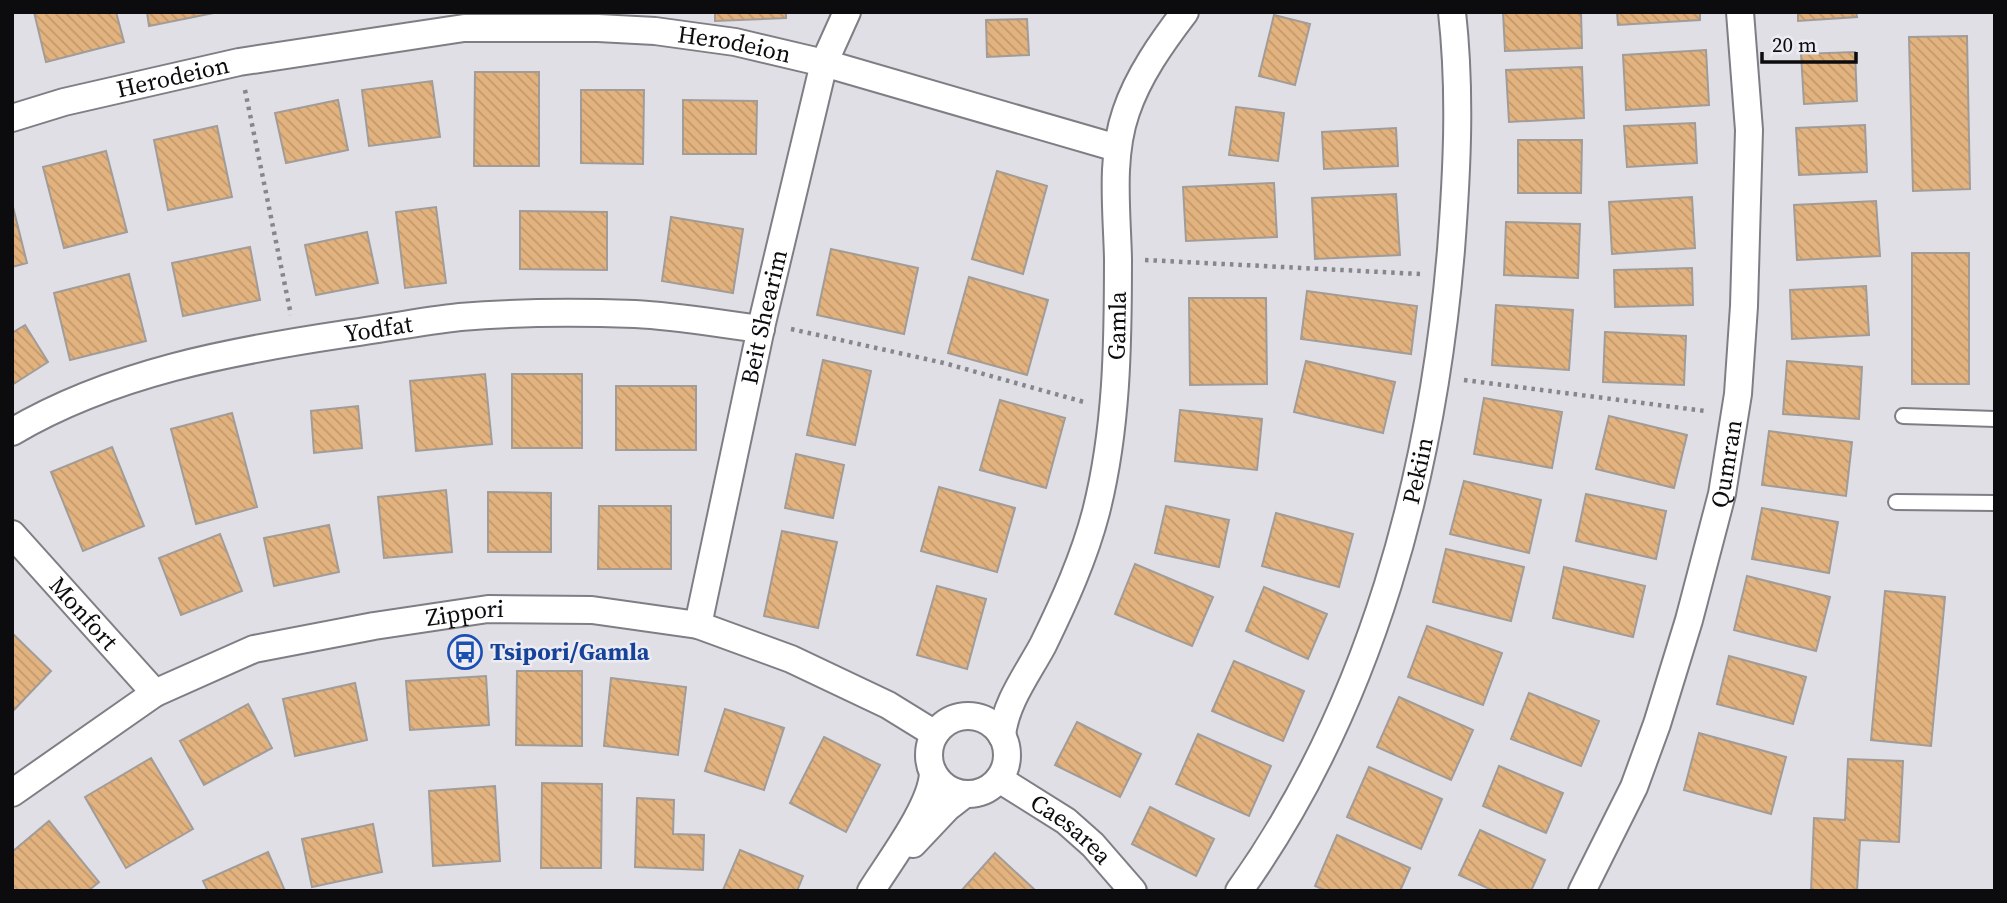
<svg xmlns="http://www.w3.org/2000/svg" width="2007" height="903" viewBox="0 0 2007 903" font-family="'Source Serif 4',serif">
<defs>
<pattern id="building-back-hatch" width="6" height="6" patternUnits="userSpaceOnUse" patternTransform="scale(1.75)"><rect width="6" height="6" fill="#e3b37f"/><path d="M-1 5l2 2M0 0l6 6M5-1l2 2" fill="none" stroke="#c2996d"/></pattern>
</defs>
<rect width="100%" height="100%" fill="#e0dfe5"/>
<!-- building -->
<path fill="url(#building-back-hatch)" stroke="#a19c98" stroke-width="2" d="M34 12H116L124 42 46 62Z
M147 12H214V13L149 26Z
M715 12H786V18L715 21Z
M1503 12H1581L1582 48 1505 51Z
M1617 12H1700V20L1618 25Z
M1798 12H1856L1857 17 1798 21Z
M1274 15 1310 24 1295 85 1259 76Z
M1027 19 1029 55 987 57 986 20Z
M1967 36 1970 189 1913 191 1909 37Z
M1706 50 1709 105 1626 110 1623 55Z
M1855 52 1857 101 1804 104 1801 54Z
M1582 67 1584 118 1509 122 1506 70Z
M475 72H539V166H474Z
M432 81 440 137 369 146 362 90Z
M581 90H644L643 164 581 163Z
M338 100 348 150 286 163 275 113Z
M683 100 757 101 756 154H683Z
M1236 107 1284 113 1278 161 1229 155Z
M1695 123 1697 163 1627 167 1624 126Z
M1865 125 1867 172 1799 175 1796 128Z
M217 126 232 197 168 210 154 140Z
M1396 128 1398 166 1324 169 1322 132Z
M1518 140H1582L1581 193H1518Z
M106 151 127 232 64 248 43 167Z
M997 171 1047 186 1023 274 972 259Z
M1274 183 1277 237 1186 241 1183 187Z
M1396 194 1400 255 1315 259 1312 198Z
M1692 197 1695 248 1612 254 1609 202Z
M1876 201 1880 256 1797 260 1794 205Z
M12 203 27 263 12 267Z
M436 207 446 283 405 288 396 212Z
M520 211 607 212V270L520 269Z
M671 217 743 229 733 293 662 281Z
M1506 222 1580 224 1578 278 1504 275Z
M367 232 378 283 316 295 305 245Z
M250 247 260 300 183 316 172 263Z
M831 249 918 268 904 334 817 315Z
M1912 253H1969V384H1912Z
M1692 268 1693 305 1615 307 1614 270Z
M129 274 146 341 70 360 54 293Z
M969 277 1048 300 1027 375 948 353Z
M1866 286 1869 335 1792 339 1790 290Z
M1307 291 1417 306 1411 354 1301 339Z
M1189 298H1266L1267 384 1190 385Z
M1496 305 1573 310 1569 370 1492 365Z
M25 325 48 362 12 385V333Z
M1605 332 1686 336 1684 385 1603 382Z
M823 360 871 371 855 445 807 435Z
M1306 361 1395 382 1383 433 1294 412Z
M1787 361 1862 367 1859 419 1783 414Z
M485 374 492 444 416 451 410 381Z
M512 374H582V448H512Z
M616 386H696V450H616Z
M1484 398 1562 412 1552 468 1474 454Z
M1000 400 1065 418 1046 488 980 470Z
M358 406 362 448 314 453 311 411Z
M1180 410 1262 419 1257 470 1175 461Z
M232 413 257 507 196 524 171 429Z
M1609 416 1687 435 1674 488 1596 469Z
M1769 431 1852 442 1846 496 1762 485Z
M112 447 144 526 83 551 51 472Z
M796 454 844 465 833 518 785 508Z
M1464 481 1541 500 1529 553 1450 534Z
M939 487 1015 508 997 572 921 551Z
M446 490 452 552 384 558 378 497Z
M488 492 551 493V552H488Z
M1586 494 1666 511 1656 559 1576 541Z
M599 506H671V569H598Z
M1166 506 1229 520 1219 567 1155 553Z
M1762 508 1838 522 1829 573 1752 559Z
M1276 513 1353 534 1339 587 1262 566Z
M329 525 339 572 274 586 264 538Z
M782 531 837 542 818 628 764 616Z
M220 534 242 591 181 615 159 558Z
M1446 549 1524 567 1511 621 1433 602Z
M1135 564 1213 597 1192 646 1115 614Z
M1564 567 1645 586 1633 637 1553 618Z
M1747 576 1830 597 1816 651 1734 630Z
M937 586 986 599 967 669 917 655Z
M1264 587 1327 614 1308 659 1246 631Z
M1885 591 1945 597 1931 746 1871 740Z
M1427 626 1502 653 1483 705 1408 677Z
M12 633 51 671 12 712Z
M1729 656 1806 677 1793 724 1717 704Z
M1234 661 1304 691 1283 741 1212 711Z
M517 671H582V746L516 745Z
M486 676 489 725 410 730 406 681Z
M611 678 686 687 678 755 604 746Z
M355 683 367 740 295 756 283 699Z
M1529 693 1599 721 1581 766 1511 739Z
M1399 697 1473 730 1451 780 1377 747Z
M248 704 272 748 204 785 180 741Z
M725 709 784 728 764 790 705 771Z
M1077 722 1141 754 1120 797 1055 765Z
M1699 733 1786 757 1771 814 1684 790Z
M1198 734 1271 766 1249 816 1176 784Z
M824 737 880 765 846 832 790 803Z
M151 758 193 829 126 868 85 797Z
M1848 759 1903 761 1899 842 1860 840 1857 891H1811L1814 818 1845 820Z
M1499 766 1563 793 1546 833 1483 806Z
M1369 767 1442 799 1421 849 1347 817Z
M542 783 602 784 601 868H541Z
M495 786 500 861 433 866 429 791Z
M637 798 674 800 673 834 704 835 703 870 635 867Z
M1150 807 1214 839 1196 876 1132 844Z
M49 821 99 882 88 891H12V852Z
M373 824 382 872 312 887 302 839Z
M1480 830 1545 860 1531 891H1494L1459 875Z
M1337 835 1410 868 1400 891H1327L1315 886Z
M740 850 803 876 797 891 723 890Z
M268 852 285 891H208L203 881Z
M995 853 1035 890 1034 891H961Z"/>
<g fill="none" stroke-linecap="round" stroke-linejoin="round">
<!-- service casing -->
<g stroke="#807e84" stroke-width="18">
<path id="service" d="M1903 416 1995 419
M1896 502 1995 503"/>
</g>
<!-- minor casing -->
<g stroke="#807e84" stroke-width="30">
<g id="minor">
<path id="s1" d="M12 118 64 102 239 62 464 28H598L655 31 735 42 824 63 1117 148"/>
<path id="s2" d="M12 432C112 373 231 351 345 334 383 329 422 321 460 317 518 312 577 312 635 314 677 316 720 324 761 329"/>
<path id="s3" d="M12 534 155 693"/>
<path id="s4" d="M698 625 762 323 824 63 847 12"/>
<circle cx="968" cy="755" r="39"/>
<path id="s5" d="M1002 736C1005 703 1028 673 1043 645 1064 602 1084 558 1096 512 1117 429 1118 345 1118 259 1117 212 1110 158 1126 112 1138 76 1162 42 1185 12"/>
<path id="s6" d="M999 779 1066 821 1093 845 1133 891"/>
<path id="s7" d="M12 793 155 693 254 649 374 626 488 609 592 610 698 625 791 659 888 705 935 734"/>
<path d="M913 844 947 808 965 794"/>
<path d="M871 891C889 862 932 806 933 773"/>
<path id="s8" d="M1239 891C1372 705 1432 475 1451 250 1457 171 1461 92 1452 12"/>
<path id="s9" d="M1582 891 1634 787 1657 724 1689 620 1722 494 1738 394 1744 306 1749 130 1740 12"/>
</g>
</g>
<!-- path -->
<path stroke="#87868b" stroke-width="4.5" stroke-dasharray="3.5 5" stroke-linecap="butt" d="M245 90 291 315
M1145 260 1420 274
M791 329 944 363 1084 402
M1464 380 1705 411"/>
<!-- service -->
<use href="#service" stroke="#fff" stroke-width="14"/>
<!-- minor -->
<use href="#minor" stroke="#fff" stroke-width="26"/>
</g>
<!-- icons -->
<defs>
<g id="bus-ring" transform="scale(1.75)"><circle r="9.5" fill="#edecf2" stroke="#1a4fb4" stroke-width="1.5"/><path d="M-5-6H5V4H4V6H2V4H-2V6H-4V4H-5ZM-3.5-4V0h7V-4ZM-3.5 1.2v1.5H-2V1.2ZM2 1.2v1.5H3.5V1.2Z" fill="#1a4fb4"/></g>
</defs>
<g fill-rule="evenodd">
<use href="#bus-ring" x="465" y="652"/>
</g>
<g text-anchor="middle" stroke-width="5" stroke-linejoin="round" paint-order="stroke">
<!-- street labels -->
<g font-size="24" fill="#0c0b0d" stroke="#edecf2">
<text dy="8" stroke="none"><textPath href="#s1" startOffset="733">Herodeion</textPath></text>
<text dy="8" stroke="none"><textPath href="#s1" startOffset="166">Herodeion</textPath></text>
<text dy="8" stroke="none"><textPath href="#s4" startOffset="315">Beit Shearim</textPath></text>
<text dy="8" stroke="none"><textPath href="#s5" startOffset="432">Gamla</textPath></text>
<text dy="8" stroke="none"><textPath href="#s2" startOffset="383">Yodfat</textPath></text>
<text dy="8" stroke="none"><textPath href="#s9" startOffset="453">Qumran</textPath></text>
<text dy="8" stroke="none"><textPath href="#s8" startOffset="460">Pekiin</textPath></text>
<text dy="8" stroke="none"><textPath href="#s3" startOffset="107">Monfort</textPath></text>
<text dy="8" stroke="none"><textPath href="#s7" startOffset="497">Zippori</textPath></text>
<text dy="8" stroke="none"><textPath href="#s6" startOffset="88">Caesarea</textPath></text>
</g>
<!-- transit labels -->
<g font-size="24" font-weight="bold" fill="#164399" stroke="#edecf2" text-anchor="start">
<text x="490" y="660">Tsipori/Gamla</text>
</g>
</g>
<!-- border -->
<rect width="2007" height="903" fill="none" stroke="#0c0b0d" stroke-width="28"/>
<!-- scale -->
<path d="M1762 52v10h94v-10" fill="none" stroke="#0c0b0d" stroke-width="3.5"/>
<text x="1772" y="52" font-size="21" fill="#0c0b0d" stroke="#edecf2" stroke-width="5" paint-order="stroke">20 m</text>
</svg>
